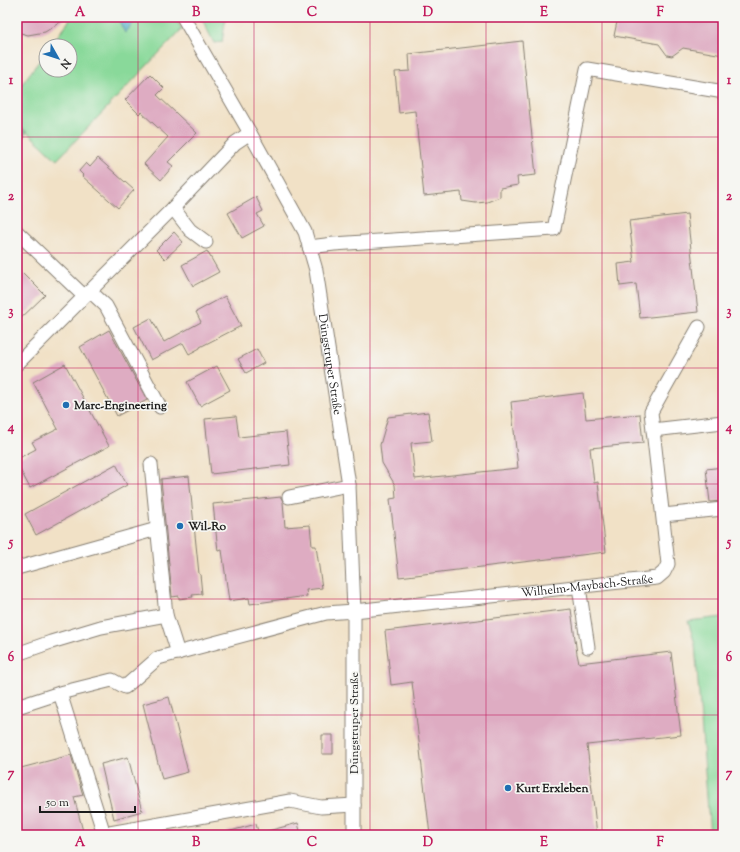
<svg xmlns="http://www.w3.org/2000/svg" width="740" height="852" viewBox="0 0 740 852" font-family="'Sorts Mill Goudy',serif">
<rect width="100%" height="100%" fill="#f6f6f2"/>
<filter id="ink" filterUnits="userSpaceOnUse"><feTurbulence type="fractalNoise" baseFrequency=".025" numOctaves="2"/><feDisplacementMap in="SourceGraphic" scale="8" xChannelSelector="R" yChannelSelector="G"/><feConvolveMatrix kernelMatrix="1 2 1 2 8 2 1 2 1" color-interpolation-filters="sRGB"/></filter>
<filter id="wash" filterUnits="userSpaceOnUse"><feTurbulence type="fractalNoise" baseFrequency=".012" numOctaves="4" result="noise"/><feDisplacementMap in="SourceGraphic" scale="16" xChannelSelector="R" yChannelSelector="G"/><feGaussianBlur stdDeviation="0.9" result="paint"/><feColorMatrix in="noise" values="0 0 0 0 0 0 0 0 0 0 0 0 0 0 0 0 0 1.4 0 .05"/><feComposite in="paint" operator="in"/></filter>
<g filter="url(#wash)">
<rect width="100%" height="100%" fill="#f1e1c6"/>
<!-- green -->
<path fill="#89d99a" stroke="#527a5b" d="M72 17H174L182 29 57 160 27 132 17 126V93L19 88 46 52V70H70V46H50Z
M201 17H226L222 42 214 43Z
M723 617V835H710L695 644 688 621Z"/>
<!-- forest -->
<path fill="#6eb982" stroke="#456a4f" d="M17 126 27 132 17 146Z"/>
<!-- water -->
<path fill="#48abc7" stroke="#326472" d="M117 17H139L125 33Z"/>
<g id="blocks">
<!-- building -->
<path fill="#deacc2" d="M17 17H68L45 32 28 35 17 32Z
M618 17H723V55L683 48 672 56 667 55 659 44 614 36Z
M522 41 536 175 517 177 518 185 500 188V197L487 202 476 203 462 201 461 192 424 196 415 111 399 113 395 72 410 71 409 54Z
M150 74 164 88 157 95 197 133 168 162 173 166 161 180 144 164 168 137 141 112 139 114 125 100Z
M98 158 134 190 118 208 82 176 83 175 79 171 86 163 90 167Z
M256 197 263 211 257 214 264 226 242 238 228 213Z
M687 214 698 312 640 318 636 284 620 286 618 264 634 262 629 221Z
M174 232 183 242 165 259 156 250Z
M207 251 219 272 193 286 182 265Z
M17 267 45 295 17 322Z
M225 296 241 326 200 347V348L189 354 183 343 151 360 134 327 151 318 164 342 201 322 196 312Z
M109 330 147 400 117 416 80 347Z
M257 349 264 363 246 373 238 359Z
M65 364 109 446 30 488 17 464V459L36 449 32 442 58 429 33 382Z
M217 366 230 390 200 406 187 382Z
M583 393 586 419 640 414 643 443 590 448 594 483 598 482 606 552 399 577 390 499 396 498 395 485 382 463 380 445 388 417 428 412 432 441 411 443 415 479 518 468 511 402Z
M236 416 239 437 286 432 290 465 211 474 205 419Z
M116 464 127 485 36 535 25 514Z
M723 467V501L710 502 706 469Z
M189 476 199 574H200L202 594 192 595 193 597 179 599V596L172 597 161 479Z
M281 497 283 502 285 527 310 525 312 546H316L322 588 306 590 307 596 250 604 249 598 229 601 222 550 218 551 213 504Z
M571 609 577 654 579 663 671 652 681 735 587 745 597 835H430L412 682 391 685 385 631Z
M169 697 188 772 162 779 143 704Z
M322 735H333V754H322Z
M71 755 83 795 74 797 84 835H17V769Z
M128 757 142 811 114 819 101 764Z
M298 823 301 835H264V832Z
M256 824 259 835H227V832Z"/>
</g>
</g>
<g filter="url(#ink)">
<use href="#blocks" fill-opacity="0" stroke="#867e71" stroke-width="1"/>
<g fill="none" stroke-linecap="round" stroke-linejoin="round">
<!-- minor casing -->
<g stroke="#867e71" stroke-width="15">
<g id="minor">
<path id="s1" d="M183 17 250 133 305 232 316 270 349 485 354 611V835"/>
<path d="M173 208 190 230 206 242"/>
<path d="M17 232 84 296"/>
<path d="M309 247 334 244 554 229 587 69 718 91"/>
<path d="M90 291 106 306 160 407"/>
<path d="M17 364 173 208 235 143 250 133"/>
<path d="M653 430 723 422"/>
<path d="M151 464 166 615 178 653"/>
<path d="M289 497 349 485"/>
<path d="M663 515 723 509"/>
<path d="M17 568 157 529"/>
<path d="M579 587 588 647"/>
<path d="M17 654 51 642 101 627 166 615"/>
<path d="M60 693 104 834 290 801 321 807 354 805"/>
<path id="s2" d="M17 707 60 693 112 680 125 687 158 658 326 613 354 611 657 578 664 572 668 564 651 412 699 327"/>
</g>
</g>
<!-- minor -->
<use href="#minor" stroke="#fff" stroke-width="13"/>
</g>
</g>
<!-- grid -->
<path fill="none" stroke="#c2185b" stroke-width="1" stroke-opacity="0.55" d="M138 17V835M254 17V835M370 17V835M486 17V835M602 17V835M17 137H723M17 253H723M17 368H723M17 484H723M17 599H723M17 715H723"/>
<!-- markers -->
<g fill="#1f6fb2" stroke="#f6f6f2" stroke-width="1.5">
<circle cx="66" cy="405" r="4"/>
<circle cx="180" cy="526" r="4"/>
<circle cx="508" cy="788" r="4"/>
</g>
<g text-anchor="middle" stroke-width="3.5" stroke-linejoin="round" paint-order="stroke">
<!-- street labels -->
<g font-size="12" fill="#1c1c1c" stroke="#f6f6f2">
<text dy="4" stroke="none"><textPath href="#s1" startOffset="382">Düngstruper Straße</textPath></text>
<text dy="4" stroke="none"><textPath href="#s2" startOffset="594">Wilhelm-Maybach-Straße</textPath></text>
<text transform="translate(354 723) rotate(-90)" y="4">Düngstruper Straße</text>
</g>
<!-- poi labels -->
<g font-size="12" font-weight="bold" fill="#1c1c1c" stroke="#f6f6f2" text-anchor="start">
<text x="74" y="409">Marc-Engineering</text>
<text x="188" y="530">Wil-Ro</text>
<text x="516" y="792">Kurt Erxleben</text>
</g>
</g>
<!-- margin -->
<rect width="740" height="852" fill="none" stroke="#f6f6f2" stroke-width="44"/>
<!-- north arrow -->
<g transform="translate(58 58) rotate(129)"><circle r="19" fill="#f6f6f2" stroke="#9f9f9c"/>
<path d="M0-3L7 15L0 10L-7 15Z" fill="#1f6fb2"/>
<text y="-6" font-size="11" font-weight="bold" text-anchor="middle" fill="#1c1c1c">N</text>
</g>
<!-- scale -->
<path d="M40 806v6h95v-6" fill="none" stroke="#1c1c1c" stroke-width="2"/>
<text x="46" y="806" font-size="12" fill="#1c1c1c" stroke="#f6f6f2" stroke-width="3" paint-order="stroke">50 m</text>
<rect x="22" y="22" width="696" height="808" fill="none" stroke="#c2185b" stroke-width="1.5"/>
<g font-size="13" text-anchor="middle" font-weight="bold" fill="#c2185b">
<text x="80" y="16">A</text>
<text x="196" y="16">B</text>
<text x="312" y="16">C</text>
<text x="428" y="16">D</text>
<text x="544" y="16">E</text>
<text x="660" y="16">F</text>
<text x="11" y="84">1</text>
<text x="729" y="84">1</text>
<text x="11" y="200">2</text>
<text x="729" y="200">2</text>
<text x="11" y="315">3</text>
<text x="729" y="315">3</text>
<text x="11" y="431">4</text>
<text x="729" y="431">4</text>
<text x="11" y="546">5</text>
<text x="729" y="546">5</text>
<text x="11" y="661">6</text>
<text x="729" y="661">6</text>
<text x="11" y="777">7</text>
<text x="729" y="777">7</text>
<text x="80" y="846">A</text>
<text x="196" y="846">B</text>
<text x="312" y="846">C</text>
<text x="428" y="846">D</text>
<text x="544" y="846">E</text>
<text x="660" y="846">F</text>
</g>
</svg>
